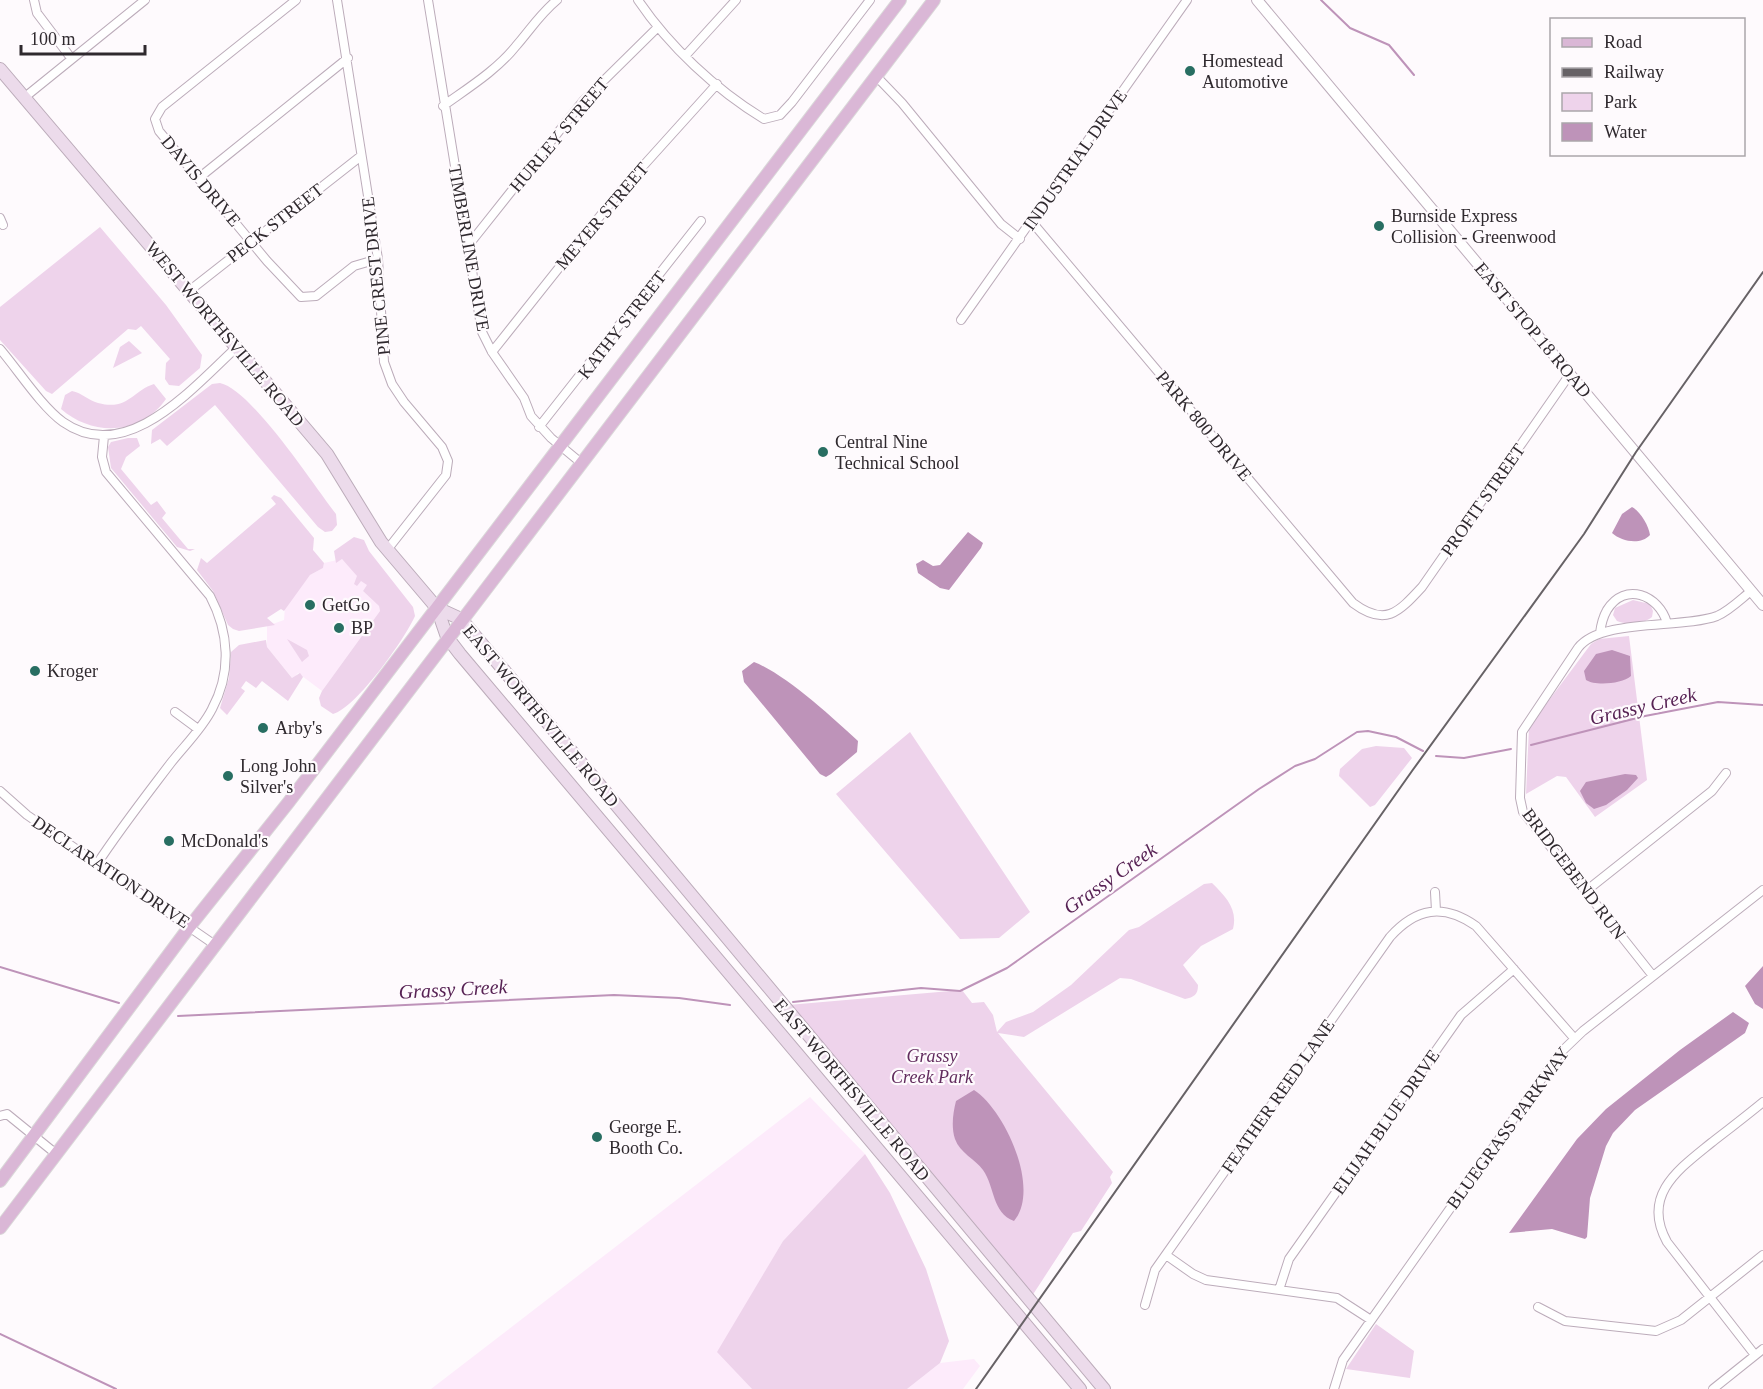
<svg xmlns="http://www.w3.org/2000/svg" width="1763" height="1389" viewBox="0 0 1763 1389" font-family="Georgia,serif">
<rect width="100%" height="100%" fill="#fefafd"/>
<!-- built -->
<path fill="#fdebfb" d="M342 559 368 585 363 591 379 606 380 611 322 691 298 673 293 679 267 647V626L284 620 285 607 310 575 323 568 324 563Z
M810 1097 865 1154 783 1241 718 1352 752 1389H431Z
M974 1359 980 1366 963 1389H907L940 1363Z"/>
<!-- green -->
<path fill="#eed3eb" d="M100 227 166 305 202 355 200 368 179 386 169 385 165 379 166 363 170 359 141 326 136 330 128 329 52 394 46 391 0 340V307Z
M129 341 142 353 113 368 120 347Z
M220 383C252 390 314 486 336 514L337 525 332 531 325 532 318 527 215 405 167 446 160 439 151 444 152 430 212 384Z
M154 384 166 399C141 435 93 437 61 409L65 395 72 391C82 393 88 400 98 403 128 411 132 391 154 384Z
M128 438H137L140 446 126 457 121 469 151 505 157 501 166 513 162 518 188 549H195L190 551 177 547 111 468 108 447 111 442Z
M274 495 281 498 314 538 313 550 324 563 323 568 310 575 284 611 281 609 267 618 275 625 239 631 233 629 228 625 213 591 197 570 201 558 207 563 276 504 271 498Z
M354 537 364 540 369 551 413 607 415 616C405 639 356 708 333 714L321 706 319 698 322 691 380 611 379 606 363 591 367 585 361 581 357 586 354 584 357 576 342 559 336 563 334 551Z
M1633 600 1650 604 1653 611 1652 617C1644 624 1626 625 1617 621L1613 615 1615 608Z
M1629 636 1647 780 1595 817 1566 777 1557 776 1526 794 1529 727 1591 644 1599 639Z
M287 639 307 650 309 656 302 662Z
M266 640 267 647 292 678 300 673 303 677 288 701 262 681 256 688 246 681 241 688 245 691 227 715 220 708 229 678 231 652 239 645Z
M910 732 1030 912 999 938 960 939 836 794Z
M1376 746 1404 748 1412 758 1375 805 1370 807 1339 776 1340 769 1362 749Z
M1212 883C1226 897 1238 909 1233 929L1201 946 1183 965 1198 985C1198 995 1194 997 1185 999L1131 979 1120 978 1024 1037 998 1033 1113 1172 1110 1177 1112 1183 1081 1231 1073 1233 1032 1296 788 1005 962 990 972 1003 984 1002 993 1015 997 1032 1006 1022 1033 1012 1071 985 1129 930 1139 927 1204 884Z
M865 1154 890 1193 926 1269 949 1341 940 1363 907 1389H752L717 1352 783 1241Z
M1376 1324 1414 1351 1410 1378 1346 1369Z"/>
<!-- water -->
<path fill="#be93b9" d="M1632 507C1640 511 1649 526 1650 535 1641 545 1622 542 1612 533L1622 514Z
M968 532 983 543 981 548 949 590 940 588 918 573 916 564 923 560 933 566 940 565Z
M1612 650 1630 656 1631 676C1622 684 1595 686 1586 680L1584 671 1596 654Z
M754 662C785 674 833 718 858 741L857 752 831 774 826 777 820 774 744 682 742 671Z
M1625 774 1636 775 1638 778 1627 790 1606 805 1594 809 1586 803 1580 791 1586 782Z
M1763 966V1009L1755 1004 1745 986Z
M1733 1012 1749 1023 1745 1033 1635 1110 1613 1133 1606 1146 1590 1198 1587 1237 1585 1239 1552 1229 1509 1233 1577 1139 1606 1109 1680 1050Z
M974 1090C1005 1110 1041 1189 1014 1221 992 1213 995 1187 983 1170 975 1159 960 1153 955 1139 951 1127 953 1113 956 1101Z"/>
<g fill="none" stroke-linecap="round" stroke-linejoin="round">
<!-- stream -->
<path stroke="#be93b9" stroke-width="2" d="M1321 0 1350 28 1389 45 1414 75
M1531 745 1645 716 1718 702 1763 705
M1436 756 1464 758 1511 749
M0 967 119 1003
M793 1002 921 988 960 991 1007 968 1259 789 1295 766 1315 759 1357 732 1368 731 1396 737 1423 751
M178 1016 614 995 679 998 730 1005
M0 1334 116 1389"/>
<!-- minor casing -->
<g stroke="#bcacba" stroke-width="10">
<path id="minor" d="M34 0 37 13 71 58
M296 0 162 107 155 119 159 131 267 261 301 297 316 296 354 266 378 259
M337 0 378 259 384 362 392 384 404 402 442 447 448 461 446 475 387 550
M428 0 482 332 492 352 524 398 531 416 551 438 580 462
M638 0C669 46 716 90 764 119L780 115 792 102 870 0
M686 55 736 0
M876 76 902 103 1001 224 1020 239
M25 97 145 0
M443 106C468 88 497 70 516 46 530 30 540 14 557 0
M200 177 348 58
M0 218 3 225
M1032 222 1353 603C1385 627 1398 613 1422 587L1570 374
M467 247 583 101 657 28
M189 291 361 156
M961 320 1187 0
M0 349C18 370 41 406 63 422 127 467 194 386 237 347
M492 352 616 196 717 84
M539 427 701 221
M1600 633C1601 625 1603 617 1607 610 1625 581 1659 595 1667 623
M175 712 198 729
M0 791 27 815 215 945
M97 864C120 829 145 797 170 764 184 746 202 729 212 709 232 672 229 632 210 596L106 472 102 457 104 436
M1586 891 1712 791 1726 773
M1435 892 1436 911
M1653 976 1523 812 1520 798 1522 732 1578 648C1601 618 1682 629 1717 616 1729 611 1741 599 1751 591
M0 1116 7 1114 55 1153
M1166 1255 1193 1274 1206 1280 1337 1298 1371 1320
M1279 1290 1289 1259 1461 1015 1514 969
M1145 1305 1155 1270 1390 937C1416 908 1443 903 1476 926L1574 1038
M1538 1307 1565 1321 1656 1331 1681 1320 1763 1255
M1755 1355 1667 1242C1641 1195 1679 1169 1711 1143 1729 1129 1746 1116 1763 1102
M1334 1389 1343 1360 1560 1053 1583 1031 1763 890
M1713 1389 1763 1349"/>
</g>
<!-- tertiary casing -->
<g stroke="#bcacba" stroke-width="12">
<path id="tertiary" d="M1257 0 1763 605"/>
</g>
<!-- secondary casing -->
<g stroke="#bcacba" stroke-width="14">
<path id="secondary" d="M0 69 327 454 381 542 437 608 447 637 460 654 1080 1389
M437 608 461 619 1104 1389"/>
</g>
<!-- primary casing -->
<g stroke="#dad8d9" stroke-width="14">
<path id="primary" d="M0 1181 190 926 288 803 900 0
M0 1228 934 0"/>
</g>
<!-- minor -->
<use href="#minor" stroke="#fff" stroke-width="8"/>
<!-- tertiary -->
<use href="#tertiary" stroke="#fff" stroke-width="10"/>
<!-- secondary -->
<use href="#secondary" stroke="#ecdbeb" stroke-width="12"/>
<!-- primary -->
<use href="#primary" stroke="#dab7d6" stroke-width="12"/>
<!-- rail -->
<path stroke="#676266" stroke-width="2" d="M976 1389 1412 771 1584 534 1636 452 1763 272"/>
</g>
<!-- markers -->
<g fill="#286e62" stroke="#fefafd" stroke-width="2">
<circle cx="1190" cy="71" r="6"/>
<circle cx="1379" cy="226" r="6"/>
<circle cx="823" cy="452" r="6"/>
<circle cx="310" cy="605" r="6"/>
<circle cx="339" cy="628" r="6"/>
<circle cx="35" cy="671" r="6"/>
<circle cx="263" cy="728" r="6"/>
<circle cx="228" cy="776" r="6"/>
<circle cx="169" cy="841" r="6"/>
<circle cx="597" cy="1137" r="6"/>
</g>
<g text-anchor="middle" stroke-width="4.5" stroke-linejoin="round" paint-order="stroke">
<!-- poi labels -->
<g font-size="18" fill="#2f292e" stroke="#fefafd" text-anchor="start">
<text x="1202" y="67">Homestead<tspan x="1202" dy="21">Automotive</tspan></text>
<text x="1391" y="222">Burnside Express<tspan x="1391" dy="21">Collision - Greenwood</tspan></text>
<text x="835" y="448">Central Nine<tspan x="835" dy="21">Technical School</tspan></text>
<text x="322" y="611">GetGo</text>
<text x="351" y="634">BP</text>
<text x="47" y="677">Kroger</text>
<text x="275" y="734">Arby's</text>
<text x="240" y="772">Long John<tspan x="240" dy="21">Silver's</tspan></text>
<text x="181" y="847">McDonald's</text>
<text x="609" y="1133">George E.<tspan x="609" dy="21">Booth Co.</tspan></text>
</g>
<!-- street labels -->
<g font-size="18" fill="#2f292e" stroke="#fefafd">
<text transform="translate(559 135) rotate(-50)" y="6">HURLEY STREET</text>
<text transform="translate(1075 160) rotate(-55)" y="6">INDUSTRIAL DRIVE</text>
<text transform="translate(201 181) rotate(50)" y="6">DAVIS DRIVE</text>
<text transform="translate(602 216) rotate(-50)" y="6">MEYER STREET</text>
<text transform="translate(275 223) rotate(-38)" y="6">PECK STREET</text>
<text transform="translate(469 248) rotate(80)" y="6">TIMBERLINE DRIVE</text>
<text transform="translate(376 276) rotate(-96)" y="6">PINE CREST DRIVE</text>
<text transform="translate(622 325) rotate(-52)" y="6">KATHY STREET</text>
<text transform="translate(1533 330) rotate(50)" y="6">EAST STOP 18 ROAD</text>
<text transform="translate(225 334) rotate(50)" y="6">WEST WORTHSVILLE ROAD</text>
<text transform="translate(1204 426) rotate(50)" y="6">PARK 800 DRIVE</text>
<text transform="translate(1483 500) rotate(-55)" y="6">PROFIT STREET</text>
<text transform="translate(541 716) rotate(50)" y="6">EAST WORTHSVILLE ROAD</text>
<text transform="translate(111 872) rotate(34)" y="6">DECLARATION DRIVE</text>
<text transform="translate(1574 874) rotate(53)" y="6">BRIDGEBEND RUN</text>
<text transform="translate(852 1090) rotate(50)" y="6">EAST WORTHSVILLE ROAD</text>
<text transform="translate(1278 1096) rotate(-55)" y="6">FEATHER REED LANE</text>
<text transform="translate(1386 1122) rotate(-55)" y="6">ELIJAH BLUE DRIVE</text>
<text transform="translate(1508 1128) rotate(-54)" y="6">BLUEGRASS PARKWAY</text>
</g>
<!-- park labels -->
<g font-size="18" font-style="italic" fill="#622c5e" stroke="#fefafd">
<text x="932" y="1062">Grassy<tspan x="932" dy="21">Creek Park</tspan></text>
</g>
<!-- water labels -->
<g font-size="20" font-style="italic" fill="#572254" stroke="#fefafd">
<text transform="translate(1643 706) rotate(-13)" y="7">Grassy Creek</text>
<text transform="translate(1110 878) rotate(-35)" y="7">Grassy Creek</text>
<text transform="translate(453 989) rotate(-3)" y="7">Grassy Creek</text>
</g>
</g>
<!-- legend -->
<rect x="1550" y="18" width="195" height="138" fill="#fefafd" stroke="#aba6aa" stroke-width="1.5"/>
<rect x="1562" y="38" width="30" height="9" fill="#dab7d6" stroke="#aba6aa" stroke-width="1.5"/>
<text x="1604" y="48" font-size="18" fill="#2f292e">Road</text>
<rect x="1562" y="68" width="30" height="9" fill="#676266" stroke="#aba6aa" stroke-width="1.5"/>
<text x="1604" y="78" font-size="18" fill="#2f292e">Railway</text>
<rect x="1562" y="93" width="30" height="18" fill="#eed3eb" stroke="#aba6aa" stroke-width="1.5"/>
<text x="1604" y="108" font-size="18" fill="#2f292e">Park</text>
<rect x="1562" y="123" width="30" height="18" fill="#be93b9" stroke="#aba6aa" stroke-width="1.5"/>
<text x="1604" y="138" font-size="18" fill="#2f292e">Water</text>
<!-- scale -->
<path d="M21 45v9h124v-9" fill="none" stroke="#2f292e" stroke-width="3"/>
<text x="30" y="45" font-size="18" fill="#2f292e" stroke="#fefafd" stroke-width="4.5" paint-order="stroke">100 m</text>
</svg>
